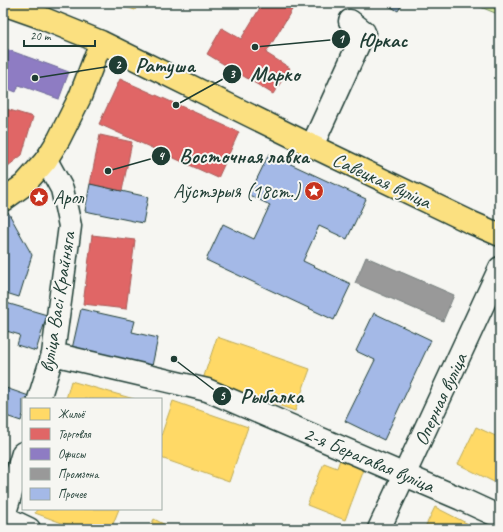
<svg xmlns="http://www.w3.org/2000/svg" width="503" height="532" viewBox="0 0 503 532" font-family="Caveat,sans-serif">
<rect width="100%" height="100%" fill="#f6f6f2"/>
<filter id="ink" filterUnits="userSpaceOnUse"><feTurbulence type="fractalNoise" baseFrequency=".025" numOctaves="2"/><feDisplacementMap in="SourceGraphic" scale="8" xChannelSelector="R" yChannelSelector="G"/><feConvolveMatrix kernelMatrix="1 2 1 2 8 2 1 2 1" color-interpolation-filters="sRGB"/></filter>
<g filter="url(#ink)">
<!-- green -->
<path fill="#d5e89c" stroke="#7a9268" d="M471 3H500V15Z"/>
<!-- homes -->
<path fill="#ffd966" stroke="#bcaa57" d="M113 3H137L135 10Z
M217 337 310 369 295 411 203 379Z
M71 381 134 399H66Z
M173 401 248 427 229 482 161 458V436Z
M476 427 500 438V485L458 464Z
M341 457 365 467 345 520 307 505 324 463 337 468Z
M435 507 476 528V529H424Z
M37 509H119L111 529H78L35 513Z
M154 519 173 529H149Z"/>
<!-- shops -->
<path fill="#e06666" stroke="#a65a57" d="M263 3H296L266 53 290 68 273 94 207 54 222 28 241 39Z
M120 79 239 132 218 178 99 124Z
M3 108 33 117 22 155 3 170Z
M100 135 132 142 122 191 90 184Z
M92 235 135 240 126 309 83 304Z"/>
<!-- offices -->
<path fill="#8e7cc3" stroke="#6d6998" d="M3 48 69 72 59 99 19 85 16 92 3 87Z"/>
<!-- industry -->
<path fill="#999" stroke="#747d7b" d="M366 257 454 295 443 321 355 283Z"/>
<!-- building -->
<path fill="#a4b9e7" stroke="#1f3d34" d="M384 3H403L398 11Z
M269 154 366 199 347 239 319 226 303 261 351 284 334 320 206 260 223 224 254 239 270 205 249 195Z
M90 184 148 197 143 223 85 211Z
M8 212 32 255 19 297 3 292V215Z
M3 302 47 315 36 351 17 345 20 335 3 330Z
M81 309 135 321 132 332 158 338 152 366 72 349Z
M374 313 431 340 384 440 345 421 375 360 356 351Z
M3 387 29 396 28 399H23V414L21 421 3 415Z"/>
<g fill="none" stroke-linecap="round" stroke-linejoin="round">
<!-- minor casing -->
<g stroke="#1f3d34" stroke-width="25">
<path id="minor" d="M312 146 364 32 350 21
M53 354 207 390 461 499 500 517
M39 399 53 354 70 226 62 189 46 160
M4 517 29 529
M3 519 23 453
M379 529 500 268"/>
</g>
<!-- major casing -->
<g stroke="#1f3d34" stroke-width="25">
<path id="major" d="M3 4 37 16 101 42 312 146 470 222 500 235
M3 200 24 185 46 160 59 139 80 97 101 42"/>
</g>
<!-- minor -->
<use href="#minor" stroke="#f6f6f2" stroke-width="22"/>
<!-- major -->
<use href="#major" stroke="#fbe080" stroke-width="22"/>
</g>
</g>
<!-- icons -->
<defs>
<g id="sight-disc" transform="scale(1)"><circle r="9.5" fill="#c8321e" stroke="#f6f6f2"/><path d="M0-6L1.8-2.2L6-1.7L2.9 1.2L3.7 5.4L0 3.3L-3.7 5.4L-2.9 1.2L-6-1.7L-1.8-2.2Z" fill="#fff"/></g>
</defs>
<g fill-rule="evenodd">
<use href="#sight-disc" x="314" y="191"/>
<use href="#sight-disc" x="39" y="197"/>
</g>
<g text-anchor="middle" stroke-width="4" stroke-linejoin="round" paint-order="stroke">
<!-- street labels -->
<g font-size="20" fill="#1f3d34" stroke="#f6f6f2">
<text transform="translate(382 180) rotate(25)" y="7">Савецкая вуліца</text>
<text transform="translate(57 302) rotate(-81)" y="7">вуліца Васі Крайняга</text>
<text transform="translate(440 399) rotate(-65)" y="7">Оперная вуліца</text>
<text transform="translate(369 459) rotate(23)" y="7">2-я Берагавая вуліца</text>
</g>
<!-- poi labels -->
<g font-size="20" fill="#1f3d34" stroke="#f6f6f2" text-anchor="end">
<text x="300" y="198">Аўстэрыя (18ст.)</text>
<text x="53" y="204" text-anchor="start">Арол</text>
</g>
</g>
<!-- callouts -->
<path fill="none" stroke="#1f3d34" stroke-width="1.5" d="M255 47L341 39M35 78L118 65M176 105L232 74M108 171L161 156M174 359L222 396"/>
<g fill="#1f3d34" stroke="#f6f6f2" stroke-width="1.5">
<circle cx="255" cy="47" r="4"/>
<circle cx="35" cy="78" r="4"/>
<circle cx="176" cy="105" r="4"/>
<circle cx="108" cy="171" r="4"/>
<circle cx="174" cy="359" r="4"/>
<circle cx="341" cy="39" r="10"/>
<circle cx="118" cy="65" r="10"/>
<circle cx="232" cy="74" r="10"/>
<circle cx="161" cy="156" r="10"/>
<circle cx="222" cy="396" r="10"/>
</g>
<g font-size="12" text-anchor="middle" font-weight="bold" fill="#fff">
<text x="341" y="43">1</text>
<text x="118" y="69">2</text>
<text x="232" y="78">3</text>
<text x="161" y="160">4</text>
<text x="222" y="400">5</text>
</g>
<g font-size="21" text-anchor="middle" font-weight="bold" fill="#1f3d34" stroke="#f6f6f2" stroke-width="4" stroke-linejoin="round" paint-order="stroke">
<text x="383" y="47">Юркас</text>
<text x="165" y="72">Ратуша</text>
<text x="275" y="81">Марко</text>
<text x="244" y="163">Восточная лавка</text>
<text x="272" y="403">Рыбалка</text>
</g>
<!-- margin -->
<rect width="503" height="532" fill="none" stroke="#f6f6f2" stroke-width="16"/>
<rect x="8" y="8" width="487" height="516" fill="none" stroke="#1f3d34" stroke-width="1.5" filter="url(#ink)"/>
<!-- legend -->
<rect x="22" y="398" width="140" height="112" fill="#f6f6f2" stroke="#a0aca6"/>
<rect x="30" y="408" width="20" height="12" fill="#ffd966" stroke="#a0aca6"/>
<text x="58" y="418" font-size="12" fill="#1f3d34">Жильё</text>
<rect x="30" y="428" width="20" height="12" fill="#e06666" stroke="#a0aca6"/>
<text x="58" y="438" font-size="12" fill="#1f3d34">Торговля</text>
<rect x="30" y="448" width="20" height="12" fill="#8e7cc3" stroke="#a0aca6"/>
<text x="58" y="458" font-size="12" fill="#1f3d34">Офисы</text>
<rect x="30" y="468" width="20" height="12" fill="#999999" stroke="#a0aca6"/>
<text x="58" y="478" font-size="12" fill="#1f3d34">Промзона</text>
<rect x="30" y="488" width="20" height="12" fill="#a4b9e7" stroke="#a0aca6"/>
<text x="58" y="498" font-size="12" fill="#1f3d34">Прочее</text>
<!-- scale -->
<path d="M24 40v6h71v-6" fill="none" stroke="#1f3d34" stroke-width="2"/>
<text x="30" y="40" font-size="12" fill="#1f3d34" stroke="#f6f6f2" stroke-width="3" paint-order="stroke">20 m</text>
</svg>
